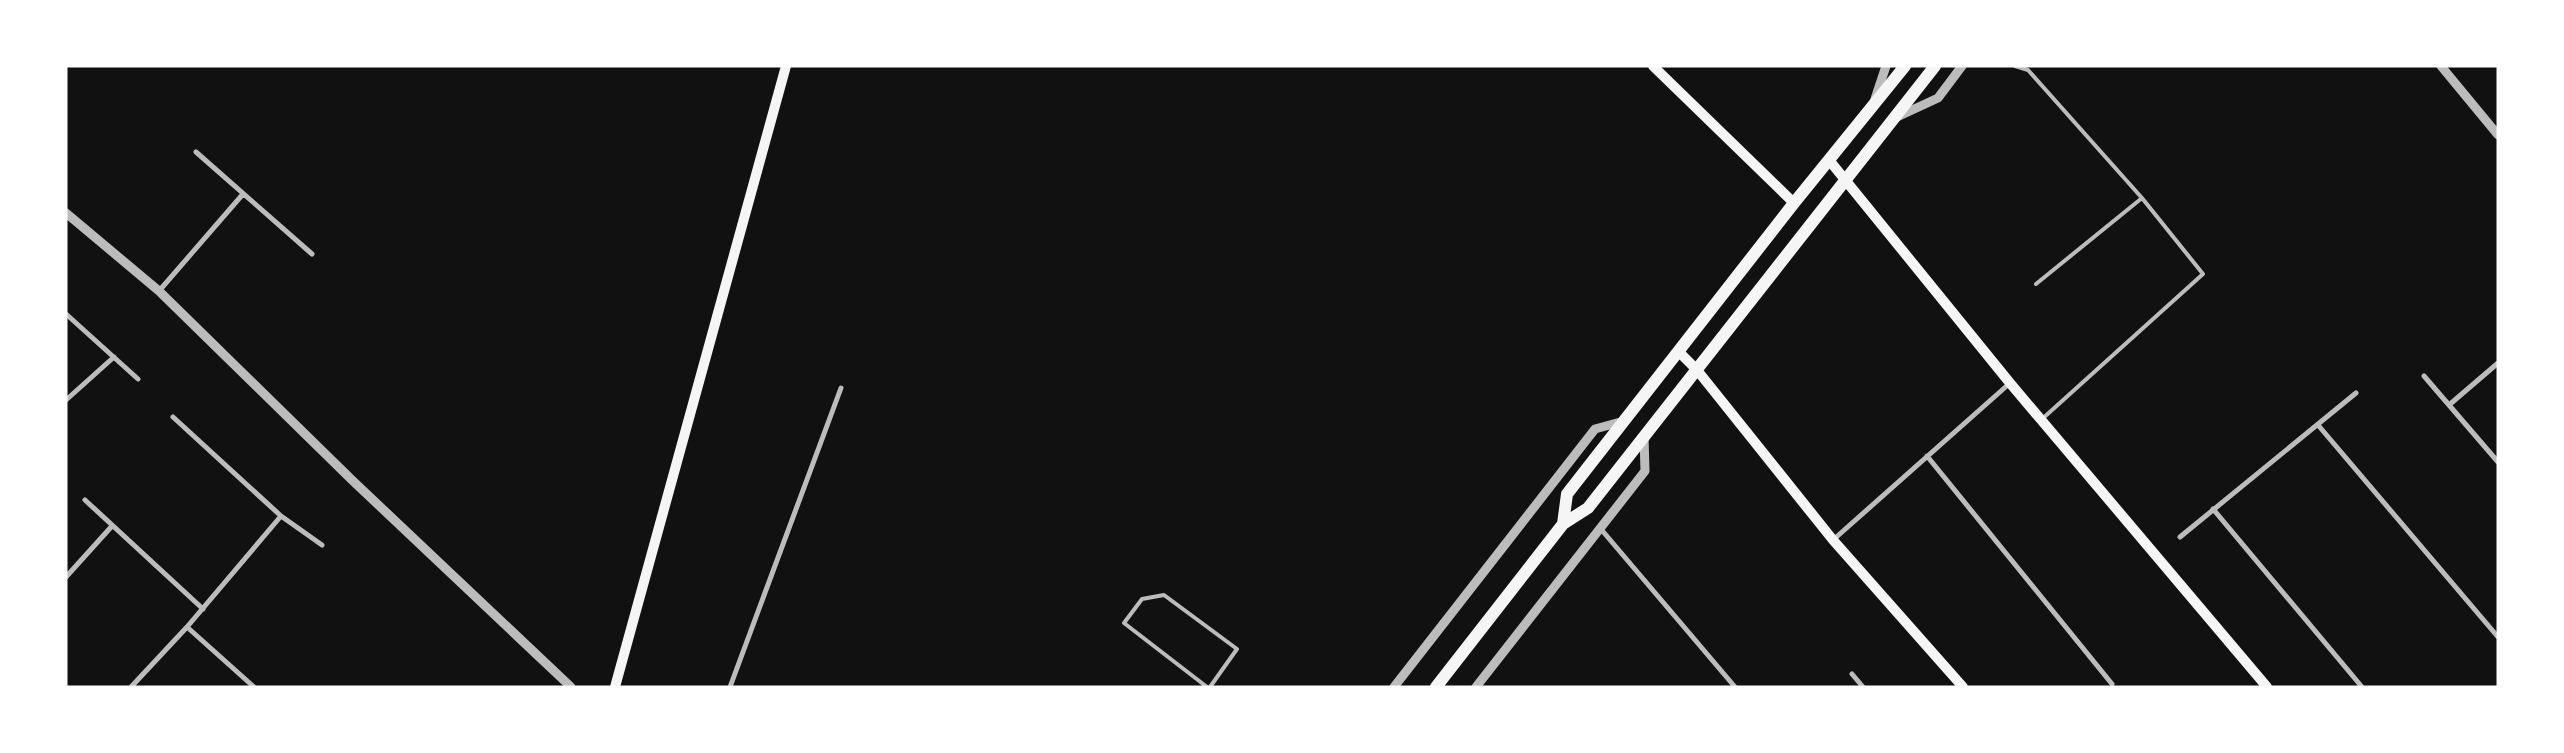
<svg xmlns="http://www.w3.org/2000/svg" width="2564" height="753" viewBox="0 0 2564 753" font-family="'IBM Plex Sans',sans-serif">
<rect width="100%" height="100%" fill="#111"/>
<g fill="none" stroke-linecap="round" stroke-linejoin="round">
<!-- service -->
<path stroke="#bcbcbc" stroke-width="4" d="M2015 66 2028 70 2142 198 2203 274 2041 420
M2036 284 2142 198
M1207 687 1124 623 1142 599 1164 595 1237 649 1210 687"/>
<!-- minor -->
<path stroke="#bcbcbc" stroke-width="5" d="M196 152 312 254
M159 291 243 194
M66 314 138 379
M2424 376 2498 462
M66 400 114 357
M2449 405 2498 363
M173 417 281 516 322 545
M2318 425 2498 637
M1927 456 2112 684
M85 500 203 609
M2213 509 2362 687
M1600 528 1735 687
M2180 537 2356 393
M1833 540 2010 383
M66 577 112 526
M187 627 254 687
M1852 674 1863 687
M131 687 187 627 281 516
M730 687 841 388"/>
<!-- tertiary -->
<path stroke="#bcbcbc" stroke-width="9" d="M2441 66 2498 135
M1875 99 1886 66
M1897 117 1938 98 1962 66
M66 213 159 291 353 481 571 687
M1394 687 1595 429 1624 421
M1476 687 1645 471 1644 436"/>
<!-- secondary -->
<path stroke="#f5f5f5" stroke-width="10" d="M1653 66 1794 203
M1829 160 2010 383 2267 687
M1679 352 1697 370 1833 540 1963 687
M615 687 786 66"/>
<!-- primary -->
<path stroke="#f5f5f5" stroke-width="12" d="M1563 524 1567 494 1794 203 1905 66
M1436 687 1563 524 1588 508 1935 66"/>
</g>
<!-- border -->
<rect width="2564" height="753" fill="none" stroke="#ffffff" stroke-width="135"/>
</svg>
